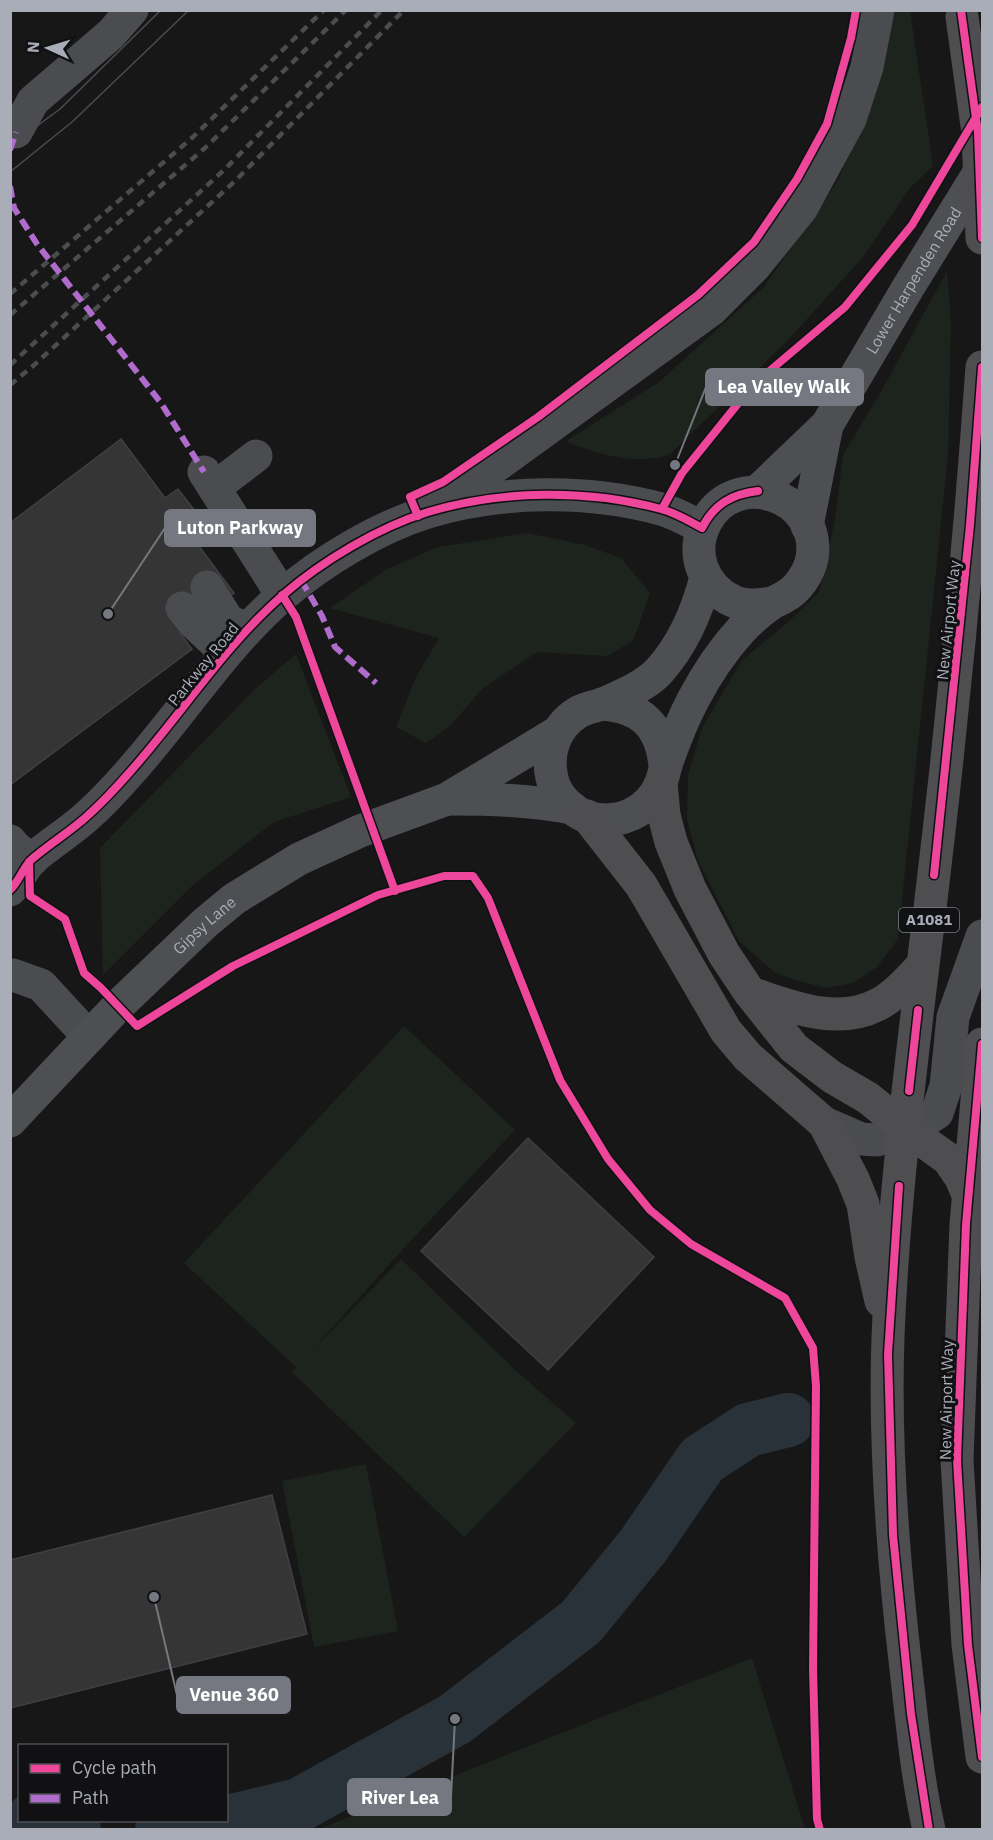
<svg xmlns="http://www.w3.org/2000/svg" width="993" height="1840" viewBox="0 0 993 1840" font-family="'IBM Plex Sans',sans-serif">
<rect width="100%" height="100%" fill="#171717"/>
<!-- green -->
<path fill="#1d241e" d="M889 11H910L933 166 910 188 863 257 788 340 669 455C636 465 597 455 566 441L659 382 764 287 837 182 876 93Z
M947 271 951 322 948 455 898 939 877 967 853 983 826 988 795 980 774 972 739 941 699 863 687 820 688 775 702 728 742 660 786 624 819 592 835 520 843 455 882 390Z
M527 533 585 545 621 558 650 593 633 641 607 656 537 652 483 688 450 726 426 743 396 727 416 677 439 638 330 608 387 569 438 547Z
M296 654 351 797 274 822 193 885 103 975 100 848 254 690Z
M404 1026 515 1130 404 1248 307 1356 401 1259 513 1368 576 1423 464 1537 292 1372 296 1367 184 1263Z
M366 1464 398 1631 314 1647 282 1481Z
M752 1658 805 1829H319Z"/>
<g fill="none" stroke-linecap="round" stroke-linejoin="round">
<!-- river -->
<path stroke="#2a3239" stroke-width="54" d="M32 1820 74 1830
M162 1830 211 1826 299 1805 455 1719 581 1622 643 1546 702 1460 748 1430 788 1420"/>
</g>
<!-- building -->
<path fill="#353536" stroke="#3f4043" stroke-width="1.5" d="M121 439 165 498 178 489 202 520 187 530 234 593 180 633 192 649 10 785V523Z
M528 1138 654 1257 548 1370 421 1251Z
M272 1495 307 1634 10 1708V1560Z"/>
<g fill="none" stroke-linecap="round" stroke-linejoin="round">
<!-- minor -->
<path stroke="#4b4c50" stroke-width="33" d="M16 132 33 101 111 34 132 10
M204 472 282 595
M214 488 256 456
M442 503 496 466 711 310 755 266 801 209 850 119 867 67 878 10
M207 587 229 622 249 628
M182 608 194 623 226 653
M10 841 16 848 32 860
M10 890C19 881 23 868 31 860 48 845 68 833 85 818 101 804 115 789 129 773 181 715 224 646 283 595 322 561 379 527 428 512 501 490 587 489 661 509 676 513 689 521 702 528
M13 975 41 985 89 1037
M824 1123 861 1139 877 1140 929 1118 937 1113 946 1086 953 1017 982 936"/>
<!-- major -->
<g stroke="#4d4f52" stroke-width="33">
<path id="s1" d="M758 491 827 425 909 286 982 168"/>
<path d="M807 526 827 425"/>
<path d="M706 577C697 612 684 643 660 670 647 685 623 695 605 703 596 707 586 707 577 713 555 727 546 753 552 778 555 795 571 811 587 817 617 826 649 813 661 783 664 775 665 767 668 759 675 739 683 719 693 700 706 675 722 651 741 630 749 621 761 611 771 604 775 601 780 600 784 597 798 590 809 573 812 558 822 496 735 466 706 522 690 551 702 587 733 601 745 607 759 605 772 603"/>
<path d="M602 704C642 707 661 726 665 765"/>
<path d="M448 799C491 799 530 800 572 808"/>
<path id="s2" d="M10 1121 118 1006 205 923 234 899 299 859 360 831 447 799 558 732"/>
</g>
<!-- highway -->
<path stroke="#4e4e51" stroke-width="33" d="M661 783 664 815 671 842 690 889 724 954 750 993 794 1048 832 1077 868 1098 905 1128 948 1159 961 1178 969 1197
M587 816 641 885 726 1031 748 1057 824 1123 853 1179 863 1204 871 1257 881 1301
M750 993C790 1006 836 1026 877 1005 895 996 909 979 923 965
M982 1044 966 1224 957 1460 968 1645 982 1757
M929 1830C917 1777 912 1722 906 1669 893 1559 884 1447 888 1337 894 1182 916 1028 934 874 954 706 970 537 982 367"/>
<!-- tram -->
<path stroke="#4b4c4f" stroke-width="1.5" d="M10 146 60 109 161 10
M10 172 72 122 189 10"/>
<!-- rail -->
<path stroke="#4b4c4f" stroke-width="4.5" stroke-dasharray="8 6" stroke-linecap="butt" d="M10 294 193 137 324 10
M10 315 205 148 346 10
M10 365 224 170 382 10
M10 385 33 366 235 181 404 10"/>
<!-- highway-bridge -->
<path stroke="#4e4e51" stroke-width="33" d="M962 17 978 133 982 238"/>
<!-- quiet -->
<path stroke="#b06ccc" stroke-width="6" stroke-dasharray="12 6" stroke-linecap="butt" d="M10 150 16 132
M10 186 14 208 37 244 161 403 204 472
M301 580 322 616 335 647 376 683"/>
<!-- cycleway casing -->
<g stroke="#111113" stroke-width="11">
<path id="cycleway" d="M961 10 978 133 982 238
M662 509 682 473 753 385 845 307 912 225 982 107
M418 516 410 497 443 482 538 417 698 295 754 242 797 179 827 124 851 38 856 10
M282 595 296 617 395 891
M29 862 30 896 65 919 84 973 101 988 137 1026 233 966 378 895 444 876H473L488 898 560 1080 608 1159 650 1210 691 1244 785 1298 813 1348 816 1386 813 1668 817 1819 820 1830
M934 875 970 525 982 367
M10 890C19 881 23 868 31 860 48 845 68 833 85 818 101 804 115 789 129 773 181 715 224 646 283 595 322 561 379 527 428 512 501 490 587 489 661 509 676 513 689 521 702 528 714 504 732 494 758 491
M982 1044 966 1224 957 1460 968 1645 982 1757
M909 1091 918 1010
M899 1186 888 1354 893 1535 911 1714 929 1830"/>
</g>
<!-- cycleway -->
<use href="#cycleway" stroke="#ed469a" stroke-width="8"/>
</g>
<g text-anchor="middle" stroke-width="6" stroke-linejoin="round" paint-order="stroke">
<!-- shield labels -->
<rect fill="#111113" stroke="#7b7e86" stroke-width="1.5" x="899" y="908" width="60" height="24" rx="4.5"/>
<g font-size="15" font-weight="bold" fill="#a8adb8">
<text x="929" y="925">A1081</text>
</g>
<!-- street labels -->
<g font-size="16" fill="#a8adb8" stroke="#111113">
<text dy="6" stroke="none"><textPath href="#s1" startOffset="264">Lower Harpenden Road</textPath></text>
<text transform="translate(948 620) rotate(-84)" y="6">New Airport Way</text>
<text transform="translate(203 664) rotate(-51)" y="6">Parkway Road</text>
<text dy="6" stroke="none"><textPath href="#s2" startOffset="276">Gipsy Lane</textPath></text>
<text transform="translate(946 1400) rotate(-89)" y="6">New Airport Way</text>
</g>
</g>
<!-- callouts -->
<path fill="none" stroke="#757880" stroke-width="2" d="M675 465L706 387M108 614L165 528M154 1597L177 1695M455 1719L451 1797"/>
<g fill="#757880" stroke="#111113" stroke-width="2">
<circle cx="675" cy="465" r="6"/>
<circle cx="108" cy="614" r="6"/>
<circle cx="154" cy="1597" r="6"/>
<circle cx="455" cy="1719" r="6"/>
</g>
<g fill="#757880" stroke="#757880" stroke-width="2">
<rect x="706" y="369" width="157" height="36" rx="6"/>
<rect x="165" y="510" width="150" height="36" rx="6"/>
<rect x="177" y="1677" width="113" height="36" rx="6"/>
<rect x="348" y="1779" width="103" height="36" rx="6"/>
</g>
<g font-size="18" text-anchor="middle" font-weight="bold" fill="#fff">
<text x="784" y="393">Lea Valley Walk</text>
<text x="240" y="534">Luton Parkway</text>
<text x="234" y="1701">Venue 360</text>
<text x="400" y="1804">River Lea</text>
</g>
<!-- border -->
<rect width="993" height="1840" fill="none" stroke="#a8adb8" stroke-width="24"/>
<!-- legend -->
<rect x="18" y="1744" width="210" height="78" fill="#111113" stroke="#4d4f55" stroke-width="1.5"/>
<rect x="30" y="1764" width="30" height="9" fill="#ed469a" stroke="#4d4f55" stroke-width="1.5"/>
<text x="72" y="1774" font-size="18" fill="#a8adb8">Cycle path</text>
<rect x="30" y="1794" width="30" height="9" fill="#b06ccc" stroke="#4d4f55" stroke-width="1.5"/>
<text x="72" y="1804" font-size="18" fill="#a8adb8">Path</text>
<!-- north arrow -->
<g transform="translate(48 48) rotate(274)" stroke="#111113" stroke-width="4.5" paint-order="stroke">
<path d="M0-4.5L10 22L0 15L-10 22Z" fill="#a8adb8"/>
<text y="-9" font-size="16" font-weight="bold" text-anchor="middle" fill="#a8adb8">N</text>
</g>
</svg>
